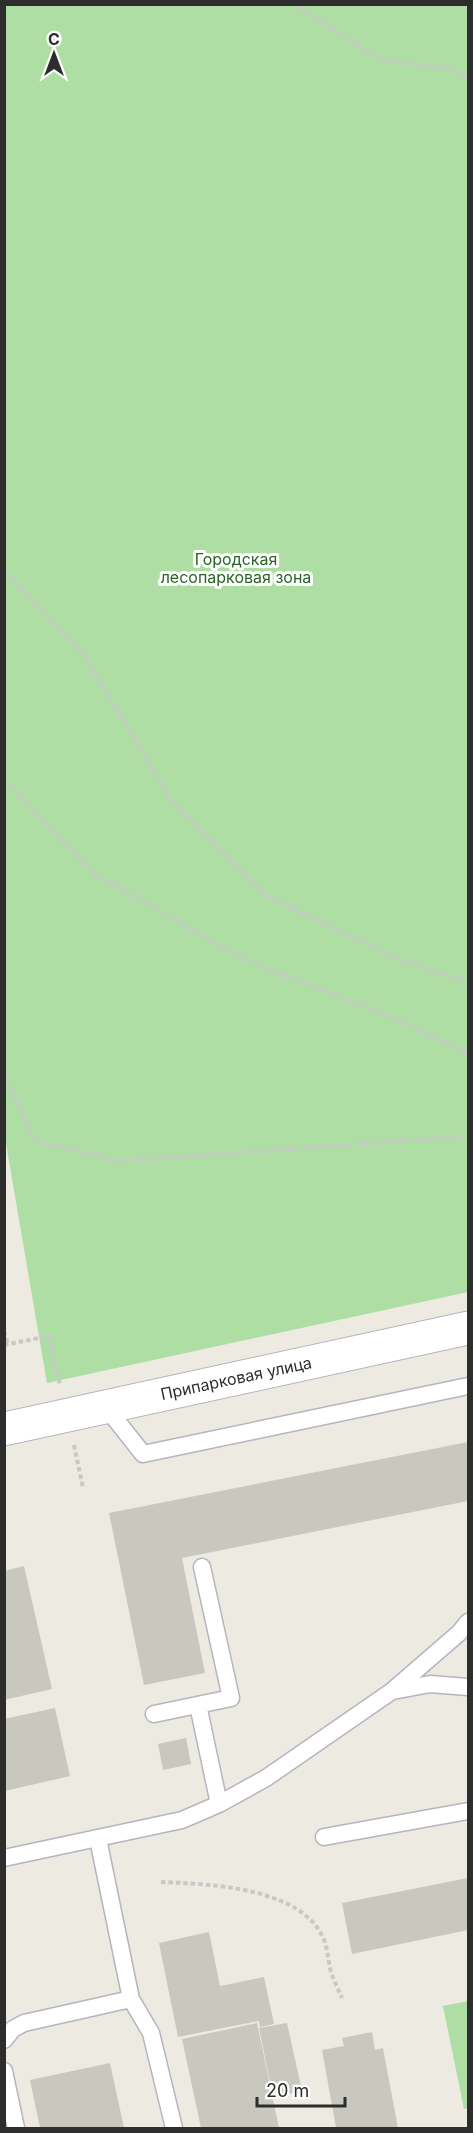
<svg xmlns="http://www.w3.org/2000/svg" width="473" height="2133" viewBox="0 0 473 2133" font-family="Inter,sans-serif">
<rect width="100%" height="100%" fill="#edeae1"/>
<!-- green -->
<path fill="#aedea3" d="M4 5H468V1292L47 1383 4 1132Z
M468 2001V2108L464 2109 443 2006Z"/>
<!-- building -->
<path fill="#c9c8bf" d="M468 1442V1501L182 1558 205 1673 144 1685 109 1513Z
M24 1566 52 1689 4 1700V1571Z
M55 1708 70 1776 5 1791 4 1719Z
M186 1738 191 1764 163 1770 158 1744Z
M468 1878V1930L352 1954 342 1903Z
M209 1932 220 1986 264 1977 274 2024 260 2027 259 2021 178 2037 159 1943Z
M257 2023 279 2128H201L182 2039Z
M287 2023 302 2091 273 2097 259 2028Z
M372 2032 375 2050 383 2048 398 2128H336L322 2050 344 2046 342 2038Z
M110 2063 124 2128H40L30 2080Z"/>
<g fill="none" stroke-linecap="round" stroke-linejoin="round">
<!-- lane casing -->
<g stroke="#b5b5bf" stroke-width="19">
<path id="lane" d="M105 1406 143 1454 468 1386
M393 1691 430 1684 468 1687
M198 1705 219 1804
M154 1714 231 1698 202 1567
M324 1837 468 1811
M98 1839 131 1999 151 2033 174 2128
M4 1858 182 1820 219 1804 266 1778 392 1691 459 1633 468 1622
M4 2040 13 2029 24 2023 131 1999
M4 2071 16 2128"/>
</g>
<!-- street casing -->
<g stroke="#b5b5bf" stroke-width="35">
<path id="street" d="M4 1429 468 1328"/>
</g>
<!-- path -->
<path stroke="#c8c8c8" stroke-width="4" stroke-dasharray="4.5 3" stroke-linecap="butt" d="M294 4 379 59 445 68 468 77
M4 571 85 656 169 798 267 896 399 960 468 982
M4 780 93 873 241 958 391 1017 468 1054
M4 1074 34 1141 119 1161 468 1136
M4 1331 8 1344
M4 1345 49 1336 60 1385
M74 1445 83 1488
M161 1882C209 1884 303 1887 324 1940 328 1950 328 1961 331 1972 334 1981 338 1989 342 1998"/>
<!-- lane -->
<use href="#lane" stroke="#fff" stroke-width="16"/>
<!-- street -->
<use href="#street" stroke="#fff" stroke-width="33"/>
</g>
<g text-anchor="middle" stroke-width="6" stroke-linejoin="round" paint-order="stroke">
<!-- park labels -->
<g font-size="16" fill="#266622" stroke="#fff">
<text x="236" y="565">Городская<tspan x="236" dy="18">лесопарковая зона</tspan></text>
</g>
<!-- street labels -->
<g font-size="16" fill="#2d2d2d" stroke="#fff">
<text transform="translate(236 1378) rotate(-12)" y="6">Припарковая улица</text>
</g>
</g>
<!-- border -->
<rect width="473" height="2133" fill="none" stroke="#2d2d2d" stroke-width="12"/>
<!-- north arrow -->
<g transform="translate(54 54)" stroke="#ffffff" stroke-width="4.5" paint-order="stroke">
<path d="M0-4.5L10 22L0 15L-10 22Z" fill="#2d2d2d"/>
<text y="-9" font-size="16" font-weight="bold" text-anchor="middle" fill="#2d2d2d">С</text>
</g>
<!-- scale -->
<path d="M257 2097v9h88v-9" fill="none" stroke="#2d2d2d" stroke-width="3"/>
<text x="266" y="2097" font-size="18" fill="#2d2d2d" stroke="#ffffff" stroke-width="4.5" paint-order="stroke">20 m</text>
</svg>
